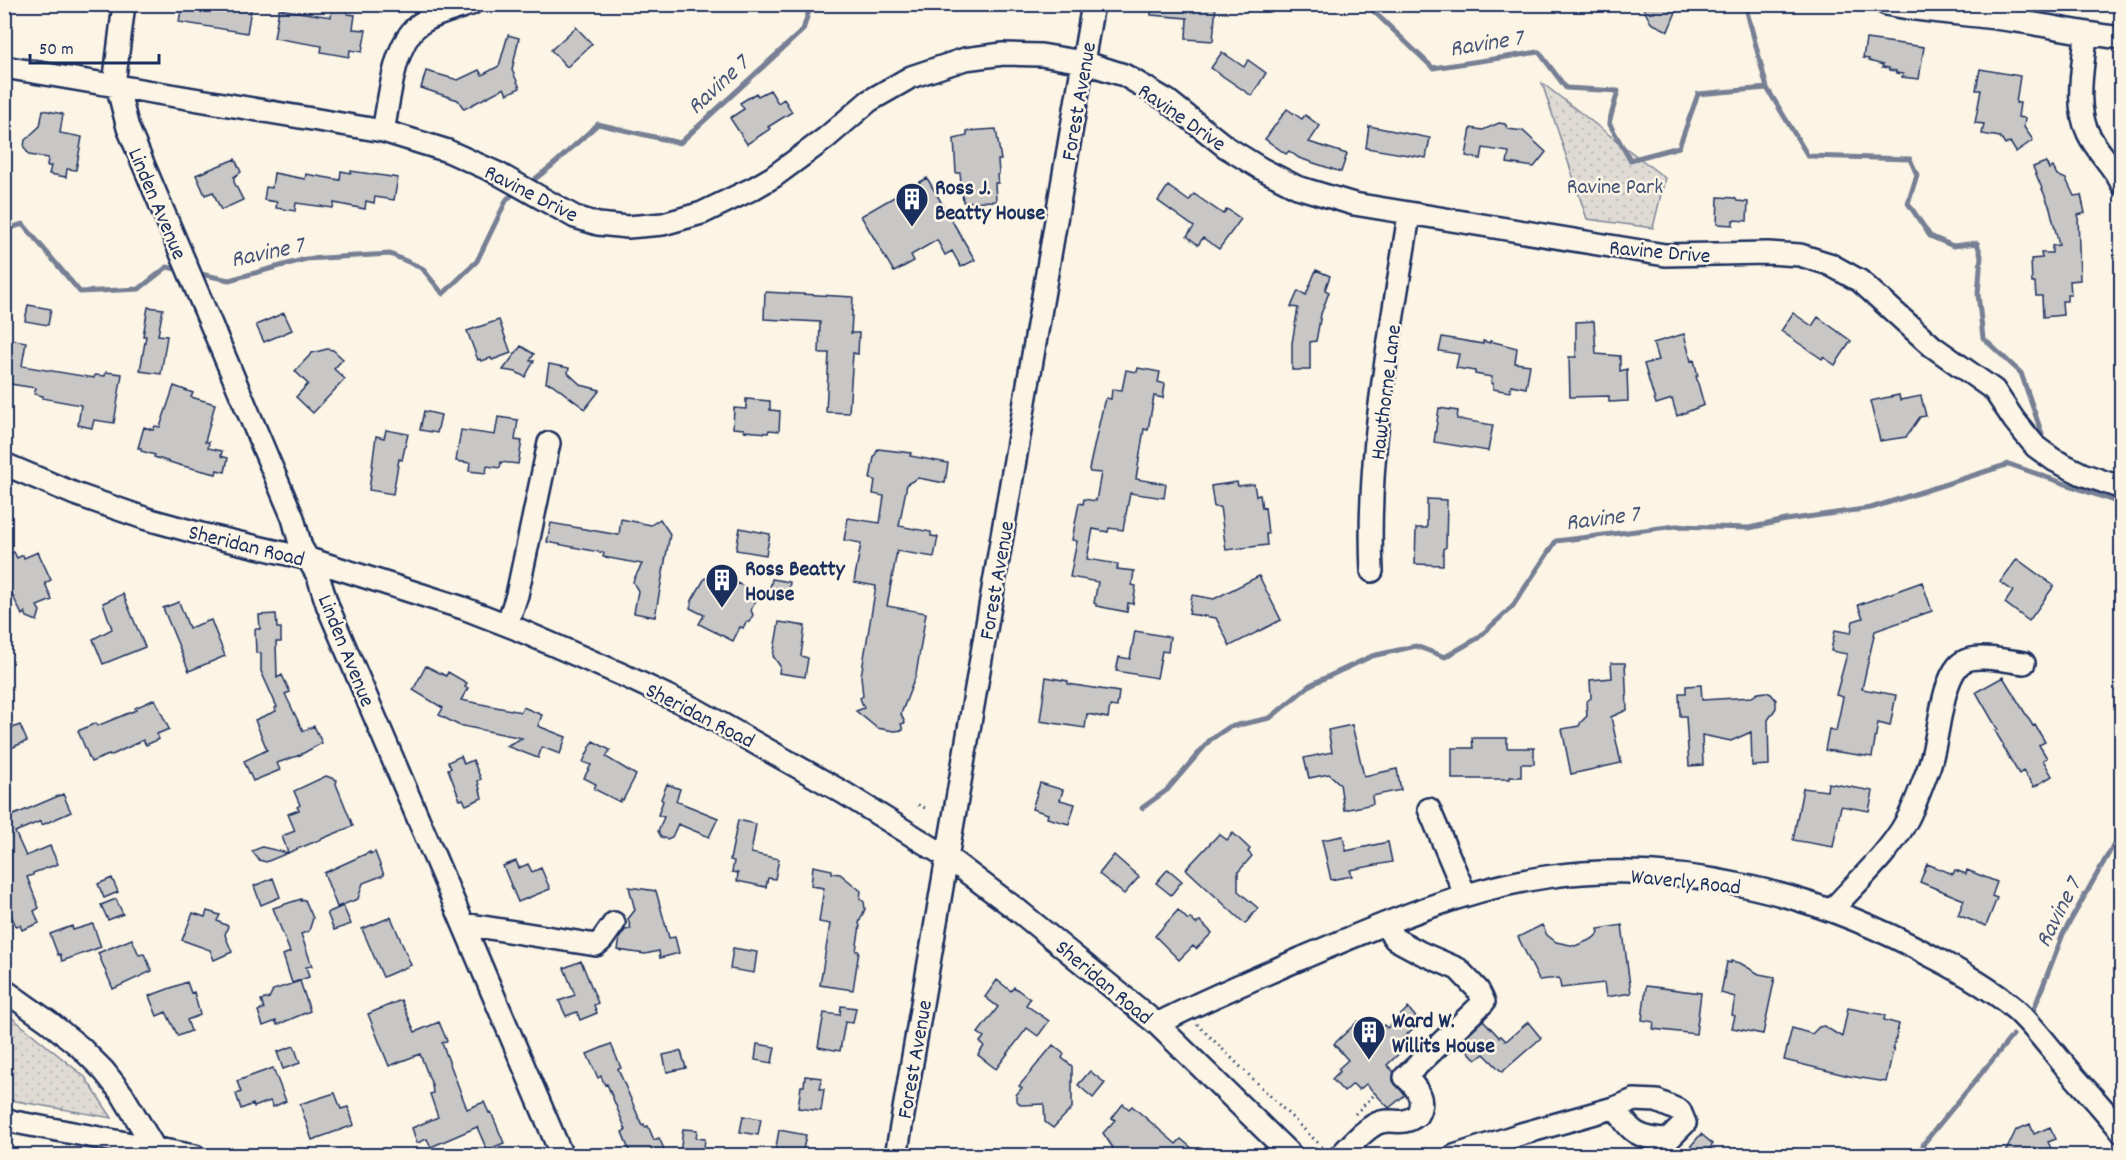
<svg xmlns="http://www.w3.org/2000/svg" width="2126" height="1160" viewBox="0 0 2126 1160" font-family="Dekko,sans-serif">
<defs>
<pattern id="park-dots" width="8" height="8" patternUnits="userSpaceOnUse" patternTransform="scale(1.5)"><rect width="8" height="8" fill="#dfdbd4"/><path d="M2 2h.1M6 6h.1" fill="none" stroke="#bfbcb8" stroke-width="1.8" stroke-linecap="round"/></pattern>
</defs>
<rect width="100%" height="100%" fill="#fcf5e5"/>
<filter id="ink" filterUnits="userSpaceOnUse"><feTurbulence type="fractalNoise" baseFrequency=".0167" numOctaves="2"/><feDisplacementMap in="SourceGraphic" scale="12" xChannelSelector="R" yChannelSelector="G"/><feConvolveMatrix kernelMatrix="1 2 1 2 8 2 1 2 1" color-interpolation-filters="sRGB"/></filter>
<g filter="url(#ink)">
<!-- park -->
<path fill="url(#park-dots)" stroke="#7d8599" stroke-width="1.5" d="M1542 83 1665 178 1653 228 1587 219Z
M5 1012 85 1077 112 1118 5 1099Z"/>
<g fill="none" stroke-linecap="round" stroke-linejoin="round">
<!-- stream -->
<path stroke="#767f94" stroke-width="5" d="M1366 4 1433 68 1539 52 1566 88 1618 91 1609 123 1630 160 1679 147 1698 94 1767 88 1808 156 1910 159 1917 175 1908 203 1930 236 1953 246 1977 243 1981 256 1978 294 1983 338 2021 373 2042 434
M1745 4 1767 88
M535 179 554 164 598 124 680 143 803 30 811 4
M4 230 23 224 80 292 139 289 167 267 181 270
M196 273 229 280 306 259 390 254 422 268 443 294 477 261 507 199 511 196
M1142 808 1167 790 1210 740 1229 727 1270 718 1310 685 1372 656 1416 646 1445 657 1478 638 1512 607 1556 541 1676 526 1749 528 1786 520 1871 508 2009 464 2122 504
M2032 1014 2063 934 2122 830
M1919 1156 1924 1143 2013 1035"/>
</g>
<!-- building -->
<path fill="#c8c7c6" stroke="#1b2f5e" stroke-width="1.5" d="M182 4H239V7L251 9 247 33 179 22Z
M333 4H342L348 14 355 15 353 29 366 30 362 52 350 50 349 57 321 52 322 46 274 38 279 9 331 17Z
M1151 4H1216L1213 41 1186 39 1187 18 1151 15Z
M1641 4H1674L1676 12 1668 31 1651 23Z
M576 27 592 44 567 67 551 50Z
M508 35 519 38 512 70 520 88 507 94 504 88 464 109 458 100 421 88 426 71 458 80 479 70 482 75 499 66Z
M1866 39 1924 47 1919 79 1902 77 1903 74 1896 73V71L1889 70V68L1882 67 1883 65 1869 61V59L1863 58Z
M1222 52 1244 67 1248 60 1266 73 1252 96 1211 68Z
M1980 69 2020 76 2016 103H2020L2018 117 2025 118 2024 127 2033 140 2016 152 2010 142 2005 145 2000 137 1982 134 1984 124 1975 123 1981 90H1976Z
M770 90 778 103 784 99 792 112 768 127 770 129 747 144 730 118 744 109 740 103 756 93 758 96Z
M1287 109 1302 119 1305 115 1320 126 1309 142 1347 154 1341 172 1299 158 1289 151 1286 154 1265 139Z
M43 110 63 114 60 133 82 137 76 170 67 169 66 177 49 174 51 166H47L48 158 29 155 24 147 25 140 40 126Z
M1499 123 1505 124 1508 129 1523 131 1546 152 1534 167 1507 163 1509 152 1483 148 1481 159 1466 156 1471 128 1483 130Z
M1369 126 1430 138 1426 158 1366 148Z
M996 129 1001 160H998L999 174 997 175 998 183H995L996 201 963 202 960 173H956L954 139 967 136V131Z
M235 159 241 172 234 177V182L243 200 221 210 213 192 205 195 196 175Z
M2046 162 2049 169 2053 167 2057 175 2066 179 2074 196 2081 195 2085 213 2078 215 2080 280 2070 281 2071 295H2067V301H2062L2063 315 2043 317 2042 296H2036L2035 283H2032L2031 259 2042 258 2041 253H2052V246L2059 245 2050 208 2033 167Z
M341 171 351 173V171L398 178 394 200 375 197 374 203 366 201 365 209 334 203 333 208 296 203 295 211 276 208 277 202 264 200 266 187 272 188 274 173 305 179 306 174 340 180Z
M927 178 975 260 961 267 952 251 945 255 937 240 911 255 914 261 894 272 861 216Z
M1168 186 1189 201 1194 194 1223 214 1227 209 1241 219 1219 249 1203 238 1198 245 1187 236 1194 227 1158 201Z
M1718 197 1735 198 1737 201 1748 202 1747 221 1733 220V225L1717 224Z
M1316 270 1330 276 1325 290 1329 292 1321 314 1316 341 1310 342V370H1292V343L1298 308 1291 307 1298 291 1306 295Z
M765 292 853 297 851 333H859L858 354 853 353 849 413 826 412 829 353H819L820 322 764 319Z
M28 305 51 309 48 325 25 321Z
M148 307 163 309 158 335 167 336 161 374 140 371 146 336H143Z
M284 313 292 330 264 342 256 325Z
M1793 313 1812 326 1818 317 1851 341 1835 365 1823 357 1822 359 1781 331Z
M499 320 511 353 492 360 491 358 481 361 480 359 478 360 467 331Z
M1594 321 1596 354 1620 356V371L1627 369 1628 401 1609 402V396L1570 397 1569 357H1576V322Z
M1684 334 1691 361 1694 360 1698 376H1696L1704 405 1677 416 1672 399 1656 404 1644 364 1658 360 1653 343Z
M1442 337 1483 344V341L1490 343V341L1517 348 1515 363 1530 365 1526 388 1511 385 1510 392 1493 389V383H1491L1492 377 1475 374V371L1456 368 1459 354 1439 351Z
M4 338 26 342 22 366 94 378 95 375 105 376 106 372 122 374 114 423 94 420 92 428 78 425 81 405 42 398 43 396 34 394 36 388 4 383Z
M521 346 534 354 530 361H534L525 377 516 372 503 370Z
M327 349 333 350 343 359 334 369 345 379 313 413 296 397 308 384 295 371 312 353Z
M549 364 569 368 568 373 581 385 600 390 585 409 552 384 546 383Z
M1138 368 1160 372 1158 382 1165 384 1163 398 1154 396 1148 430 1144 429 1136 479 1166 484 1164 498 1130 493 1123 530 1109 528 1108 532 1093 529 1087 559 1118 564 1117 569 1134 571 1132 585 1136 586 1133 604 1128 603 1127 612 1096 606V604L1094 603 1098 582 1070 577 1077 541 1072 540 1079 503 1083 504 1084 499 1096 501 1101 473 1090 472 1089 469 1104 402 1106 398 1111 399 1112 389 1122 390 1126 370 1137 372Z
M174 386 193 393 191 397 215 404 205 442H209L208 448 222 451 221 456 228 458 225 472 217 470 216 474 179 465 154 457 155 455 141 451V448H138L144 427 153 430 155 426 160 427Z
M1899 395 1900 400 1921 396 1926 416 1920 417 1906 437 1880 441 1870 401Z
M746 399 770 401V410L780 411 779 431 769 430 768 433 744 431V429L733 428 734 408 746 409Z
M1439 408 1458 411 1457 419 1493 425 1488 451 1434 442Z
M424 411 441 415 437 433 420 430Z
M498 417 518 420 515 440 522 441 518 464 501 462 500 468 487 466 486 473 469 471 470 463 456 461 461 430 495 435Z
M386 430 408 434 402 460 399 459 393 494 369 490 376 436 384 438Z
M878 449 911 453 910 456 948 463 945 483 918 478 907 484 899 526 931 532V536L938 537 934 557 897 551 887 606 926 613 916 675 901 714 905 723 901 724 903 730 894 731 877 728 856 711 864 708 860 698 863 696 861 676 876 586 854 582 861 543 844 540 848 518 880 523 884 496 873 494 875 480 870 479 874 457Z
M1237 482 1238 486 1254 484 1256 496 1260 495 1262 508 1265 507 1268 534H1266L1267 545 1226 550 1220 507H1214L1211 486Z
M1427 499 1447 500 1446 547 1443 549V565L1415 564 1416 528H1427Z
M621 519 651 525 660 519 670 534 655 617 634 613 638 591 633 582 634 579 642 564 603 557 604 553 547 542 551 523 619 535Z
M740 528 770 534 766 555 736 550Z
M14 552 17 558 23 555 24 558 38 552 51 580 45 583 52 600 37 606 40 611 37 621 27 617 25 612 22 615 4 577V556Z
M2017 559 2054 586 2029 621 2005 603 2013 591 2000 582Z
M1259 576 1281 620 1230 646 1216 618 1189 614 1192 595 1214 599Z
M705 578 733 592 737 583 759 594 751 610 753 615 749 622H746L743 628 740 627 733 641 699 624 704 615 690 608 692 602H691Z
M772 579 790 582 787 600 768 597Z
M1922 582 1932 611 1875 631 1862 689 1896 695 1890 726 1878 723 1872 757 1825 750 1829 729 1836 731 1843 697 1836 695 1847 654 1831 651 1835 630 1851 633 1853 621 1863 618 1858 605Z
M123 594 145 647 103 664 93 639 112 629 103 603Z
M179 602 189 628 211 620 225 656 189 671 163 608Z
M276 614 277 628H281V642H276L277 678 282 675 290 692 285 694 303 731 314 726 322 743 300 755 277 763 280 770 253 781 244 761 267 750 255 720 276 711 275 708 277 707 261 671V653H256L255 629H260L259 615Z
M779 622 805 626 801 656 808 658 805 677 779 673 780 666 773 656Z
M1135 631 1170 637 1168 652 1162 651 1157 678 1116 671 1119 657 1130 659Z
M1611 663H1625L1627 710 1611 717 1621 763 1571 774 1562 729 1579 726 1581 722 1587 716 1586 702 1591 698 1590 680 1612 678Z
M426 666 446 676 448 672 467 683 465 687 468 688 461 700 521 712 523 707 542 715 538 726 566 737 560 754 542 747 538 758 506 746 522 738 458 725 439 715 443 708 413 690Z
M1046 677 1068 681V684L1119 692 1117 707 1110 706 1108 718 1087 714 1085 728 1040 721Z
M2003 677 2033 726 2035 725 2045 742 2039 745 2047 758 2043 760 2052 776 2034 787 2023 771 2019 774 2003 747 2004 746 1995 731 1998 730 1976 692Z
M1701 685 1702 700 1752 697 1758 693 1766 692 1771 694 1776 700V708L1768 720 1769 765 1752 766 1751 732 1731 741 1702 735 1703 765 1689 766 1686 716H1680L1679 693H1686V686Z
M155 699 169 729 157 734 159 739 146 745 143 740 110 756 109 755 91 762 78 731 96 723 97 726 136 710 135 708Z
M20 725 27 741 4 751V731Z
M1352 725 1364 776 1397 769 1401 790 1372 796 1373 804 1344 810 1340 784 1329 774 1309 778 1304 758 1332 752 1328 730Z
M1472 738H1507V748H1534V764H1521V777H1510V779H1452V748H1473Z
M593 741 610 750 606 757 636 775 623 800 621 799 620 802 594 789 596 784 584 778 591 765 583 762Z
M461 756 464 764 473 760 481 779 478 781 482 798 466 805 463 799 460 800 448 769 451 768 448 762Z
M326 776 337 780 336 784 353 826 266 862 259 860 252 851 262 847 288 853 282 836 295 831 288 814 299 810 297 807 300 805 294 791Z
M1040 783 1063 790 1060 800 1075 804 1069 824 1047 818 1048 814 1032 809Z
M1828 783 1873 791 1869 811 1841 806 1833 847 1793 840 1803 788 1827 791Z
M667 784 680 789 676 801 718 818 709 837 678 824 672 837 667 839 661 837 658 831 664 817 658 815 663 801 661 799Z
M63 794 71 812 42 825 41 821 15 832 26 856 50 846 58 864 33 873V875L27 877 39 908 34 911 39 923 22 930 20 925 16 926 4 900V808L9 817Z
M738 820 756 824 751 853 779 859 775 879 768 878 766 887 737 881 738 873 732 872 734 861 730 860Z
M1233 833 1250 849 1248 852 1252 856 1238 872V891L1258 908 1245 924 1186 869 1219 834 1227 840Z
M1343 836 1346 851 1388 842 1392 862 1350 870 1352 876 1331 880 1322 840Z
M370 852V854L375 852 384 875 363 883 358 899 337 907 324 873Z
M1114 855 1139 877 1124 894 1099 874Z
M516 861 519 868 528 864 532 872 541 868 550 889 518 902 503 866Z
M1927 864 1953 874 1955 870 1966 874 1967 870 1997 882 1992 896 1997 898 1986 926 1958 915 1964 900 1920 882Z
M813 866 832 870V873L840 874 861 891 860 899 864 902 865 909 859 923 860 926 856 951H859L853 990 820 985 830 924 819 922 824 888 811 886Z
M1168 869 1182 881 1171 895 1156 883Z
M112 878 118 892 104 898 98 884Z
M273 878 280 897 261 905 254 886Z
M629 887 656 891 669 938 675 937 679 953 660 958 659 951 645 954 618 950 620 937 625 930 631 929 628 919 635 910Z
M116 899 123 914 108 920 101 905Z
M301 899V901L305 900 313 918 309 931 301 934 312 966 306 967 309 977 292 983 283 955 290 952 273 908Z
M343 906 351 924 334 930 327 913Z
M1178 910 1188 920 1190 918 1196 924 1200 921 1212 933 1196 949 1193 946 1179 960 1155 936Z
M207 911 220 915 217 921 228 926 225 935 232 952 214 960 210 950 182 940 193 913 205 917Z
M391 917 411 965 383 977 362 929Z
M93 924 101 947 62 961 60 954 58 955 50 934 72 926 73 930Z
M1542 925 1547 935 1556 942 1575 946 1592 939 1599 933 1598 929 1622 925 1631 993 1606 997 1604 983 1561 988 1559 978 1539 980 1518 937Z
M132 939 139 955 144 954 152 971 113 989 98 953Z
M733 948 757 952 754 973 730 969Z
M581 961 598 1003 594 1005 597 1013 580 1020 577 1012 566 1016 559 1001 575 995 564 968Z
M1731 961 1740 963 1759 974 1775 977 1763 1034 1732 1028 1735 1016 1732 1015 1735 997 1721 993 1727 962 1731 963Z
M997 980 1011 991 1014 987 1030 999 1026 1005 1049 1021 1038 1036 1027 1028 996 1069 978 1055 984 1046 980 1042 984 1037 978 1033 998 1007 985 997Z
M300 981 310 1011 277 1025 276 1021 263 1026 258 1011 264 1009 261 1000 269 998 273 990Z
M187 982 191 993 194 992 200 1015 187 1020 191 1031 178 1036 166 1012 157 1016 149 996Z
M1646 986 1701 993 1696 1034 1653 1029 1654 1022 1642 1020Z
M401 1000 415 1032 439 1022 447 1041 442 1043 467 1109 484 1102 489 1113 491 1112 504 1143 487 1150 477 1127 431 1147 427 1139 417 1143 412 1128 438 1117 430 1094 433 1093 432 1085 420 1054 389 1066 368 1014Z
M841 1006 856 1008 853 1023 845 1022 840 1051 818 1047 824 1013 840 1015Z
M1408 1008 1420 1022 1402 1039 1408 1045 1387 1065 1394 1072 1393 1081 1405 1095 1389 1108 1366 1084 1359 1090 1353 1084 1344 1092 1332 1079 1340 1071 1338 1069 1348 1060 1334 1044 1358 1021 1372 1036 1384 1025 1387 1028Z
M1848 1008 1885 1015 1884 1020 1899 1024 1886 1082 1849 1076 1784 1060 1792 1028 1812 1034 1819 1027 1824 1026 1842 1037Z
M1483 1020 1499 1037 1501 1036 1506 1041 1528 1022 1541 1038 1502 1072 1484 1054 1476 1060 1460 1042Z
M611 1044 621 1068 618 1069 642 1125 644 1124 645 1127 648 1126 654 1140 659 1138 665 1151 654 1155H631L622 1132 626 1130 607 1084 605 1085 601 1076 598 1078 587 1054Z
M757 1044 775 1047 772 1063 755 1060Z
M1053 1045 1064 1054 1062 1058 1072 1066V1108L1053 1128 1045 1122 1044 1104 1021 1105 1016 1100V1095L1022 1088 1019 1086Z
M294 1046 300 1063 283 1069 277 1052Z
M681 1051 686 1068 667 1072 663 1055Z
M273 1068 286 1101 273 1107 270 1101 254 1107 253 1104 241 1109 236 1094 241 1092 237 1081Z
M1090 1071 1105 1083 1093 1098 1078 1085Z
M805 1076 822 1078 820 1089H824L821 1111 798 1108 801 1086H804Z
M335 1093 341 1109 348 1107 354 1125 312 1140 300 1104Z
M1123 1104 1129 1109 1132 1106 1176 1144 1181 1139 1200 1155H1106L1113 1148 1103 1133 1115 1120 1112 1118Z
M743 1116 761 1119 758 1135 740 1132Z
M2030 1124 2034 1134 2050 1127 2056 1139 2048 1142 2054 1155H2004L2016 1130Z
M683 1129 697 1130 696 1138 705 1139 703 1155H680Z
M779 1130 806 1135 802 1155 775 1153Z
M1701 1134 1713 1144 1705 1155H1683Z"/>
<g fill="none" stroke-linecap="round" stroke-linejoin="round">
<!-- minor casing -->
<g stroke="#1b2f5e" stroke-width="26">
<path id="minor" d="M124 4 115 77 128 128 293 518 301 547 318 576 328 607 562 1156
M1886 4C1929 13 1973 14 2016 21 2051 26 2086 34 2122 38
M2086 34C2084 64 2074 104 2088 133 2097 152 2113 165 2122 184
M4 67 383 131 448 151 497 173 575 217 598 224 628 227 663 224 702 213 754 188 773 177 826 138 869 101 911 77 965 59 1003 54 1041 55 1083 62 1124 75 1168 101 1226 147 1260 168 1297 187 1354 204 1665 255 1768 253 1800 255 1829 264 1860 281 1932 346 1994 390 2014 420 2036 447 2054 460 2082 474 2122 488
M383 131C390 99 393 39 423 22 437 13 456 9 471 4
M4 464 75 494 147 519 205 535 309 559 463 608 517 629 625 676 695 709 844 793 947 857 1020 912 1157 1024 1292 1156
M1372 571C1366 452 1391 332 1409 215
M507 625 517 595 549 443
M1429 809 1465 894
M1832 910C1855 884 1890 852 1906 822 1915 806 1922 785 1929 767 1939 740 1940 687 1958 666 1970 651 2006 661 2024 663
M464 924 596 945 602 940 614 923
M4 990 49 1022 80 1047 104 1071 122 1094 159 1156
M1157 1024C1203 1000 1252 980 1300 959 1380 925 1460 890 1546 877 1679 858 1816 893 1933 957 1962 972 1990 988 2015 1009 2033 1025 2049 1047 2065 1066 2084 1088 2104 1109 2122 1132
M4 1120 195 1156
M896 1156 1093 4
M1340 1156C1350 1146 1368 1125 1381 1122 1396 1118 1401 1127 1417 1115 1426 1100 1417 1087 1405 1077L1484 1002 1478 990 1458 969 1421 953 1395 939 1384 924
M1454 1156 1521 1134 1617 1107 1634 1100 1657 1101 1680 1111 1685 1123 1668 1140C1641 1139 1628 1133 1617 1107"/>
</g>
<!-- path -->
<path stroke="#1b2f5e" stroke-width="3" stroke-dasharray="1.5 4.5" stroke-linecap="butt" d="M918 805 925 808
M1197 1024 1323 1148
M1355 1114 1375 1094"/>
<!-- minor -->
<use href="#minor" stroke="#fcf5e5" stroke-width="21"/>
</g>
</g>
<!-- icons -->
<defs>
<g id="building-pin" transform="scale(1.725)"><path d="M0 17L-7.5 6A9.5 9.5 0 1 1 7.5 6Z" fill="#1b2f5e" stroke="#fcf5e5"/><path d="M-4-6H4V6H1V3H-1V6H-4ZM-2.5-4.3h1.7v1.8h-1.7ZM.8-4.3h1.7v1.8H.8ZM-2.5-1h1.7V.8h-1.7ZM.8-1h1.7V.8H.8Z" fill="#fff"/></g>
</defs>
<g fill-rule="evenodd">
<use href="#building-pin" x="912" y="199"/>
<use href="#building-pin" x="722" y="580"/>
<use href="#building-pin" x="1369" y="1032"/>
</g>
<g text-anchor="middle" stroke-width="5" stroke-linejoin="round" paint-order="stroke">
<!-- street labels -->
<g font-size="22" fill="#1b2f5e" stroke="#fcf5e5">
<text transform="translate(1077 101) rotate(-80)" y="8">Forest Avenue</text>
<text transform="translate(1183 116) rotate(35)" y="8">Ravine Drive</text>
<text transform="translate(532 192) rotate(27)" y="8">Ravine Drive</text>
<text transform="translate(159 203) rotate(67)" y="8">Linden Avenue</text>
<text transform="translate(1660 250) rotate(5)" y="8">Ravine Drive</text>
<text transform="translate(1384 392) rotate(-83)" y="8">Hawthorne Lane</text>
<text transform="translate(247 544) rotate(14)" y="8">Sheridan Road</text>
<text transform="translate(995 580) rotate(-80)" y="8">Forest Avenue</text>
<text transform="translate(348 650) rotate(68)" y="8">Linden Avenue</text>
<text transform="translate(701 714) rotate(27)" y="8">Sheridan Road</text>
<text transform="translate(1686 880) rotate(6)" y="8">Waverly Road</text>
<text transform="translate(1105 981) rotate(40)" y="8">Sheridan Road</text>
<text transform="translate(913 1059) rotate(-80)" y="8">Forest Avenue</text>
</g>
<!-- park labels -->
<g font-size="22" fill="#425176" stroke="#fcf5e5">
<text x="1615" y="193">Ravine Park</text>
</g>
<!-- poi labels -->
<g font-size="22" font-weight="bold" fill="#1b2f5e" stroke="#fcf5e5" text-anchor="start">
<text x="935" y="194">Ross J.<tspan x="935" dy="25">Beatty House</tspan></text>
<text x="745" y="575">Ross Beatty<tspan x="745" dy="25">House</tspan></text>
<text x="1392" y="1027">Ward W.<tspan x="1392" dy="25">Willits House</tspan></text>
</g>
<!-- water labels -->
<g font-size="24" font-style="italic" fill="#485779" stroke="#fcf5e5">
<text transform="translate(1486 42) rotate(-9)" y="8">Ravine 7</text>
<text transform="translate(717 84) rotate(-43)" y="8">Ravine 7</text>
<text transform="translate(267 251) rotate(-12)" y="8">Ravine 7</text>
<text transform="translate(1602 517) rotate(-7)" y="8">Ravine 7</text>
<text transform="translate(2057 912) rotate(-63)" y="8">Ravine 7</text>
</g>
</g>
<!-- margin -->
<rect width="2126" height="1160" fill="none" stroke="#fcf5e5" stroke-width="24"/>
<rect x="12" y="12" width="2102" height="1136" fill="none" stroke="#1b2f5e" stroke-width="2" filter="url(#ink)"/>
<!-- scale -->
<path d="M30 54v9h129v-9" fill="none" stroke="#1b2f5e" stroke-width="3"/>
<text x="39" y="54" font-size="18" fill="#1b2f5e" stroke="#fcf5e5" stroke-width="4.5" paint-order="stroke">50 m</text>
</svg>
